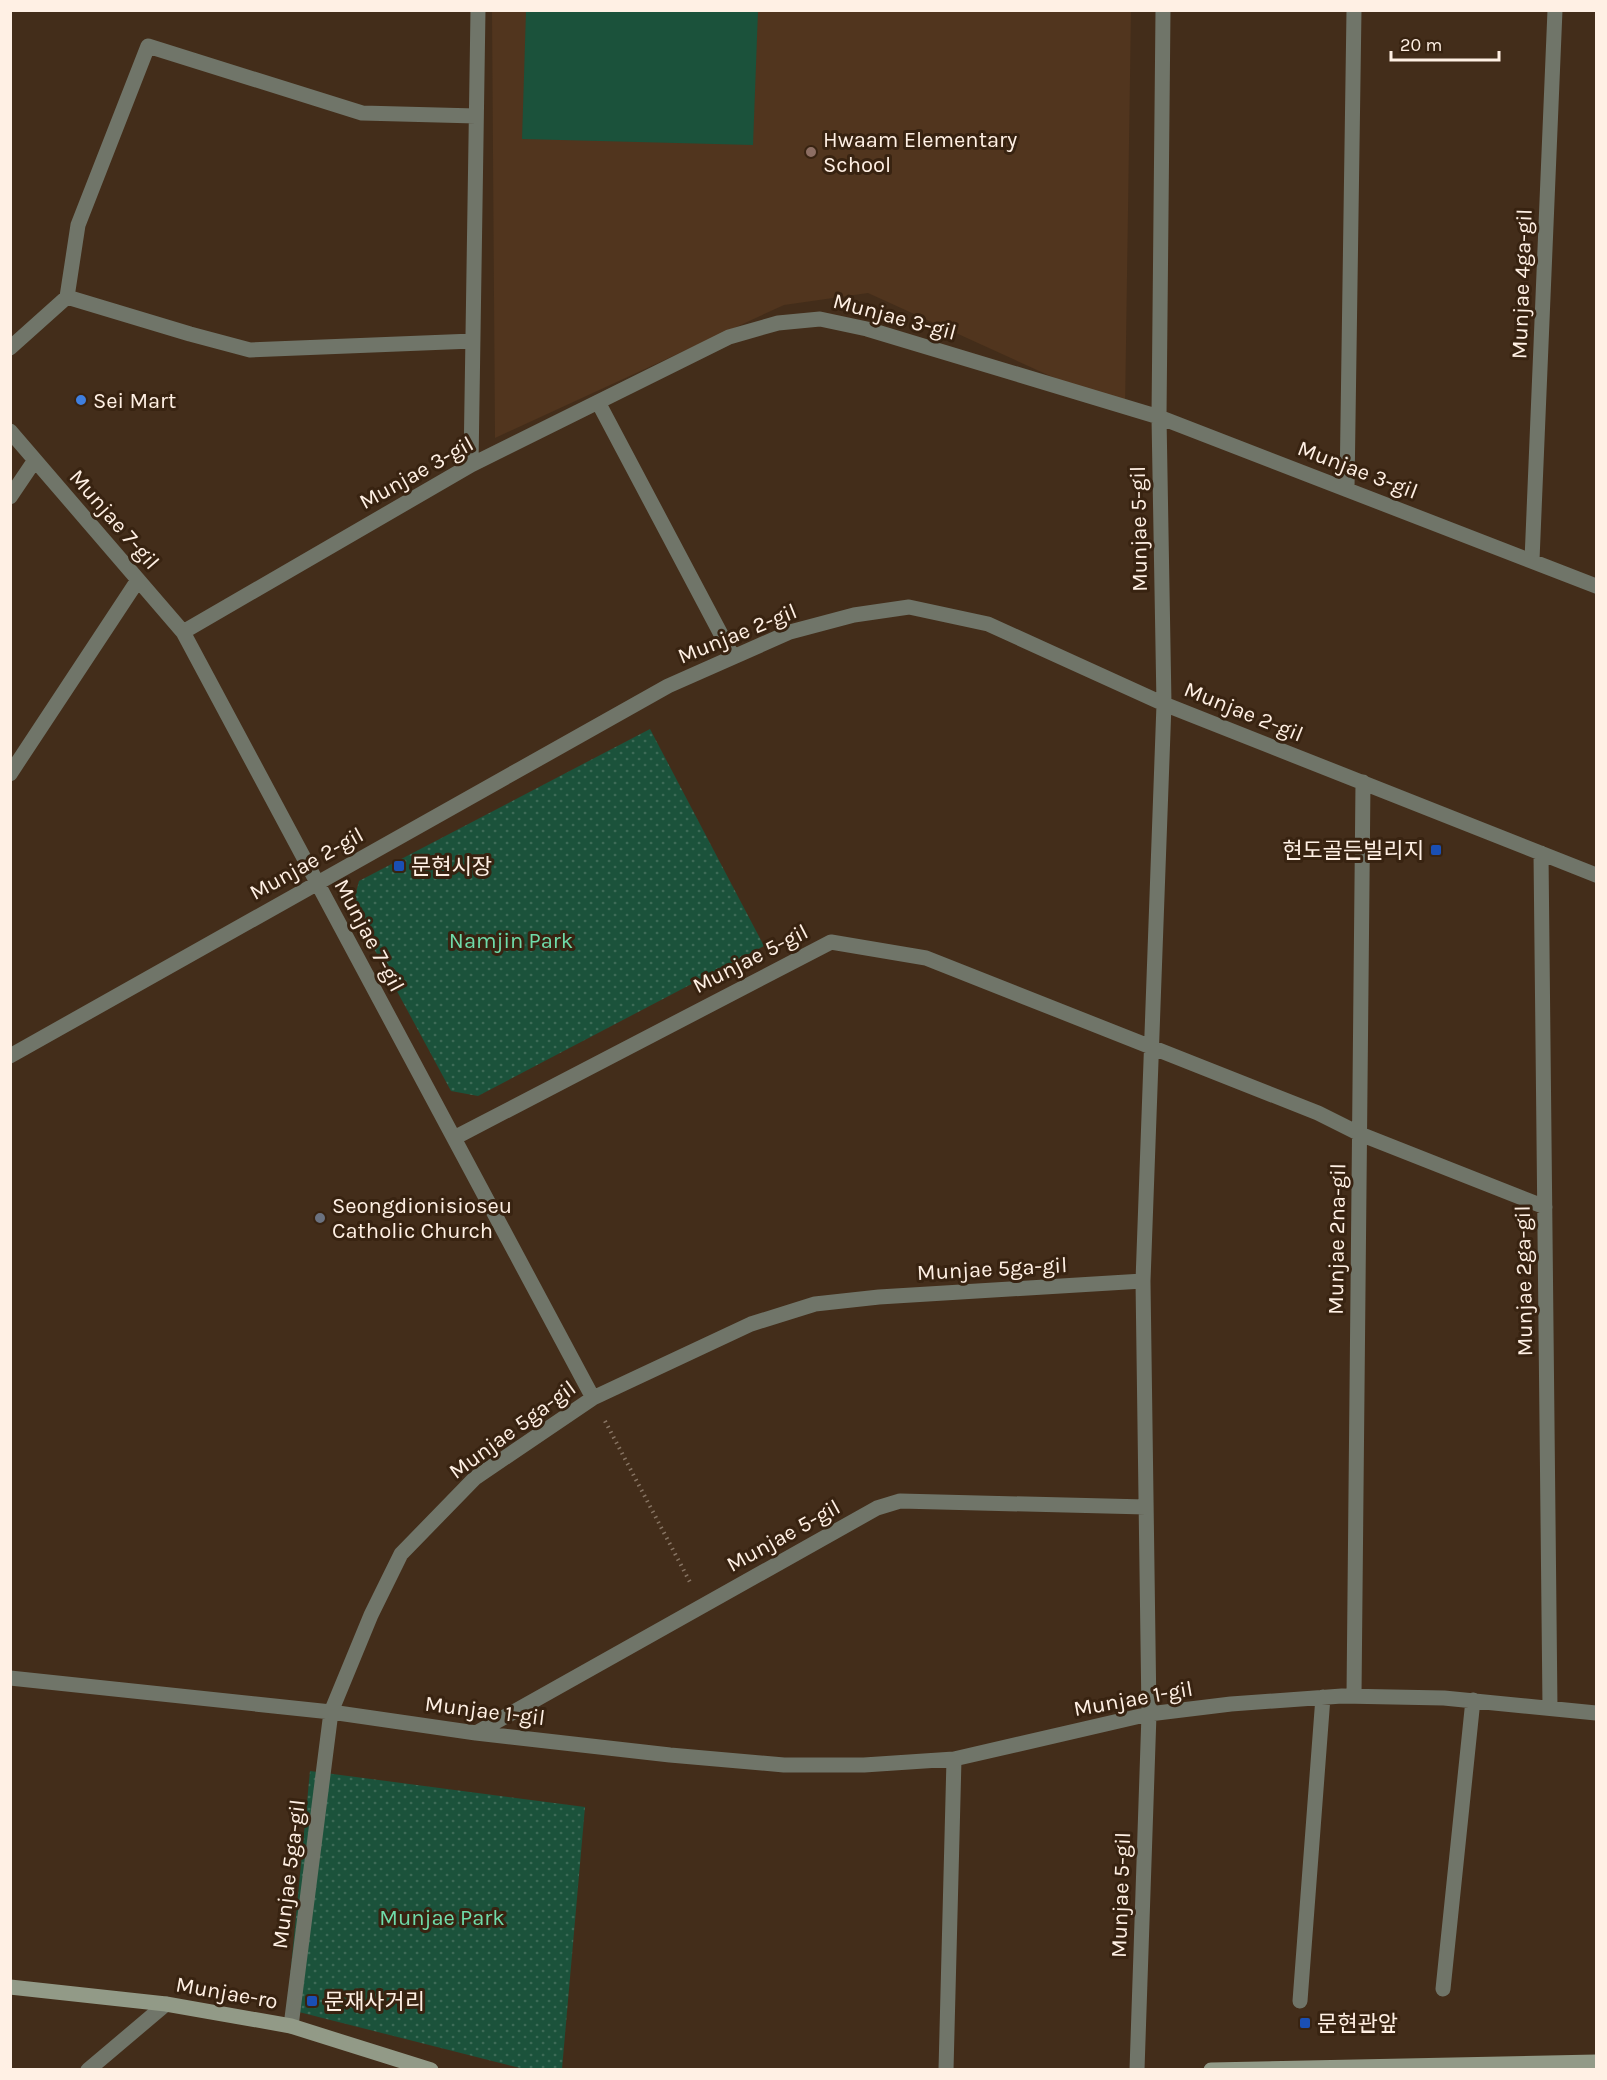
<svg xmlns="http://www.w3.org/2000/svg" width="1607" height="2080" viewBox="0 0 1607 2080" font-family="Karla,'Noto Sans KR',sans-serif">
<defs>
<pattern id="park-dots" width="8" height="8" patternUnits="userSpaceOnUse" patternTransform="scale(1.5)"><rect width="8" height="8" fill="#1b523b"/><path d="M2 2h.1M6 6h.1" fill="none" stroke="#3d6b57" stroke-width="1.8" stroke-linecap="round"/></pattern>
</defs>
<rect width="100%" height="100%" fill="#432d1a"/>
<!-- built -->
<path fill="#51351e" d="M492 11H1131L1125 410 868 293 784 305 495 438Z"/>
<!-- grass -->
<path fill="#1b523b" d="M526 11H758L753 145 522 139Z"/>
<!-- park -->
<path fill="url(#park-dots)" d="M650 729 764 946 478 1096 451 1091 352 908 359 881Z
M310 1771 585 1807 562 2069H524L287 2009Z"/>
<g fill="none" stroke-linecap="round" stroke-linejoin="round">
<!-- path -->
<path stroke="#877463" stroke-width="4" stroke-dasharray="1.5 4.5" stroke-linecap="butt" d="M605 1421 691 1584"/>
<!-- street -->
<path stroke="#707569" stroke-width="15" d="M67 297 190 334 250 350 473 341
M10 348 67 297 78 225 148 46 362 113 476 116
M598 402 733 657
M10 431 183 632 593 1398
M471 465 478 10
M1347 489 1354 10
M10 497 35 460
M1532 560 1555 10
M183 632 471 465 729 337 778 323 820 319 867 329 1159 417 1596 586
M10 774 138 580
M1541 853 1550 1708
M10 1056 668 686 790 632 854 615 909 607 988 624 1164 704 1596 875
M454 1138 831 942 926 958 1318 1113 1360 1134 1545 1207
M10 1678 331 1712 476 1733 670 1755 784 1765H864L954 1759 1149 1714 1231 1704 1342 1696 1444 1698 1596 1713
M1354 1696 1363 782
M476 1733 877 1508 900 1501 1146 1507
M1443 1989 1473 1700
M1300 2001 1323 1697
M291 2026 331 1712 371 1615 401 1554 475 1478 593 1398 751 1324 815 1304 879 1297 1143 1281
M88 2070 166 2004
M946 2070 954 1759
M1137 2070 1149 1714 1143 1281 1164 704 1159 417 1163 10"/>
<!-- secondary -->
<path stroke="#929a87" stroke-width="15" d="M10 1987 166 2004 291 2026 431 2070
M1211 2070 1596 2062"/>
</g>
<!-- markers -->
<circle fill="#8d6e63" stroke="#382311" stroke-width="2" cx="811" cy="152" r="6"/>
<circle fill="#3f7fe0" stroke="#382311" stroke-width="2" cx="81" cy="400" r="6"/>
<g fill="#1a4fb4" stroke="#382311" stroke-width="2">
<rect x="1430" y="844" width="12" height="12" rx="3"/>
<rect x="393" y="860" width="12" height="12" rx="3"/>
<rect x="306" y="1995" width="12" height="12" rx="3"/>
<rect x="1299" y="2017" width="12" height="12" rx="3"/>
</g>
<circle fill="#6b7280" stroke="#382311" stroke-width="2" cx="320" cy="1218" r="6"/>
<g text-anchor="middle" stroke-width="6" stroke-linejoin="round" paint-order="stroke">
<!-- poi labels -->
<g font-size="22" fill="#fff0e4" stroke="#382311" text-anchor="start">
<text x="823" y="147">Hwaam Elementary<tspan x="823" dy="25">School</tspan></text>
<text x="93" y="408">Sei Mart</text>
<text x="1424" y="858" text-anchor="end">현도골든빌리지</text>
<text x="411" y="874">문현시장</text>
<text x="332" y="1213">Seongdionisioseu<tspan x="332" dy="25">Catholic Church</tspan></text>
<text x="324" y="2009">문재사거리</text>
<text x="1317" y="2031">문현관앞</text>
</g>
<!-- street labels -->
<g font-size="22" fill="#fff0e4" stroke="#382311">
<text transform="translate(1521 284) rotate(-88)" y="8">Munjae 4ga-gil</text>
<text transform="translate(895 316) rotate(15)" y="8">Munjae 3-gil</text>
<text transform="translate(1358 469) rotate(21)" y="8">Munjae 3-gil</text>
<text transform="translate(416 472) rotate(-29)" y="8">Munjae 3-gil</text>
<text transform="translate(115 519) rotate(49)" y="8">Munjae 7-gil</text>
<text transform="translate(1138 529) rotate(-91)" y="8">Munjae 5-gil</text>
<text transform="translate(737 633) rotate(-22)" y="8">Munjae 2-gil</text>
<text transform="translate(1244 711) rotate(22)" y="8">Munjae 2-gil</text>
<text transform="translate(306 863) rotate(-29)" y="8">Munjae 2-gil</text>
<text transform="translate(370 935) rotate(62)" y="8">Munjae 7-gil</text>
<text transform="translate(750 958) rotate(-27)" y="8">Munjae 5-gil</text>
<text transform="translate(1336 1239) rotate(-89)" y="8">Munjae 2na-gil</text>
<text transform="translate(992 1268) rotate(-3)" y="8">Munjae 5ga-gil</text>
<text transform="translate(1523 1281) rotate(-91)" y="8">Munjae 2ga-gil</text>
<text transform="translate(512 1429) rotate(-36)" y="8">Munjae 5ga-gil</text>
<text transform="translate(783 1535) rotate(-29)" y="8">Munjae 5-gil</text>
<text transform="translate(1133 1698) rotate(-10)" y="8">Munjae 1-gil</text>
<text transform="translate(485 1710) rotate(7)" y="8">Munjae 1-gil</text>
<text transform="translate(288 1874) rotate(-83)" y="8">Munjae 5ga-gil</text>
<text transform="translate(1120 1895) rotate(-88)" y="8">Munjae 5-gil</text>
<text transform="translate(227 1992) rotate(10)" y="8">Munjae-ro</text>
</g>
<!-- park labels -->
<g font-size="22" fill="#6fdcaa" stroke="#382311">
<text x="511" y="948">Namjin Park</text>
<text x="442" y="1925">Munjae Park</text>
</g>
</g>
<!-- border -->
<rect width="1607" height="2080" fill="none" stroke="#fff0e4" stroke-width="24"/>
<!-- scale -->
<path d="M1391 51v9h108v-9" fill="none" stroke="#fff0e4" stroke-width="3"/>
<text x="1400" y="51" font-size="18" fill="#fff0e4" stroke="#382311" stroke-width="4.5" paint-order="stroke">20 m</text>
</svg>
